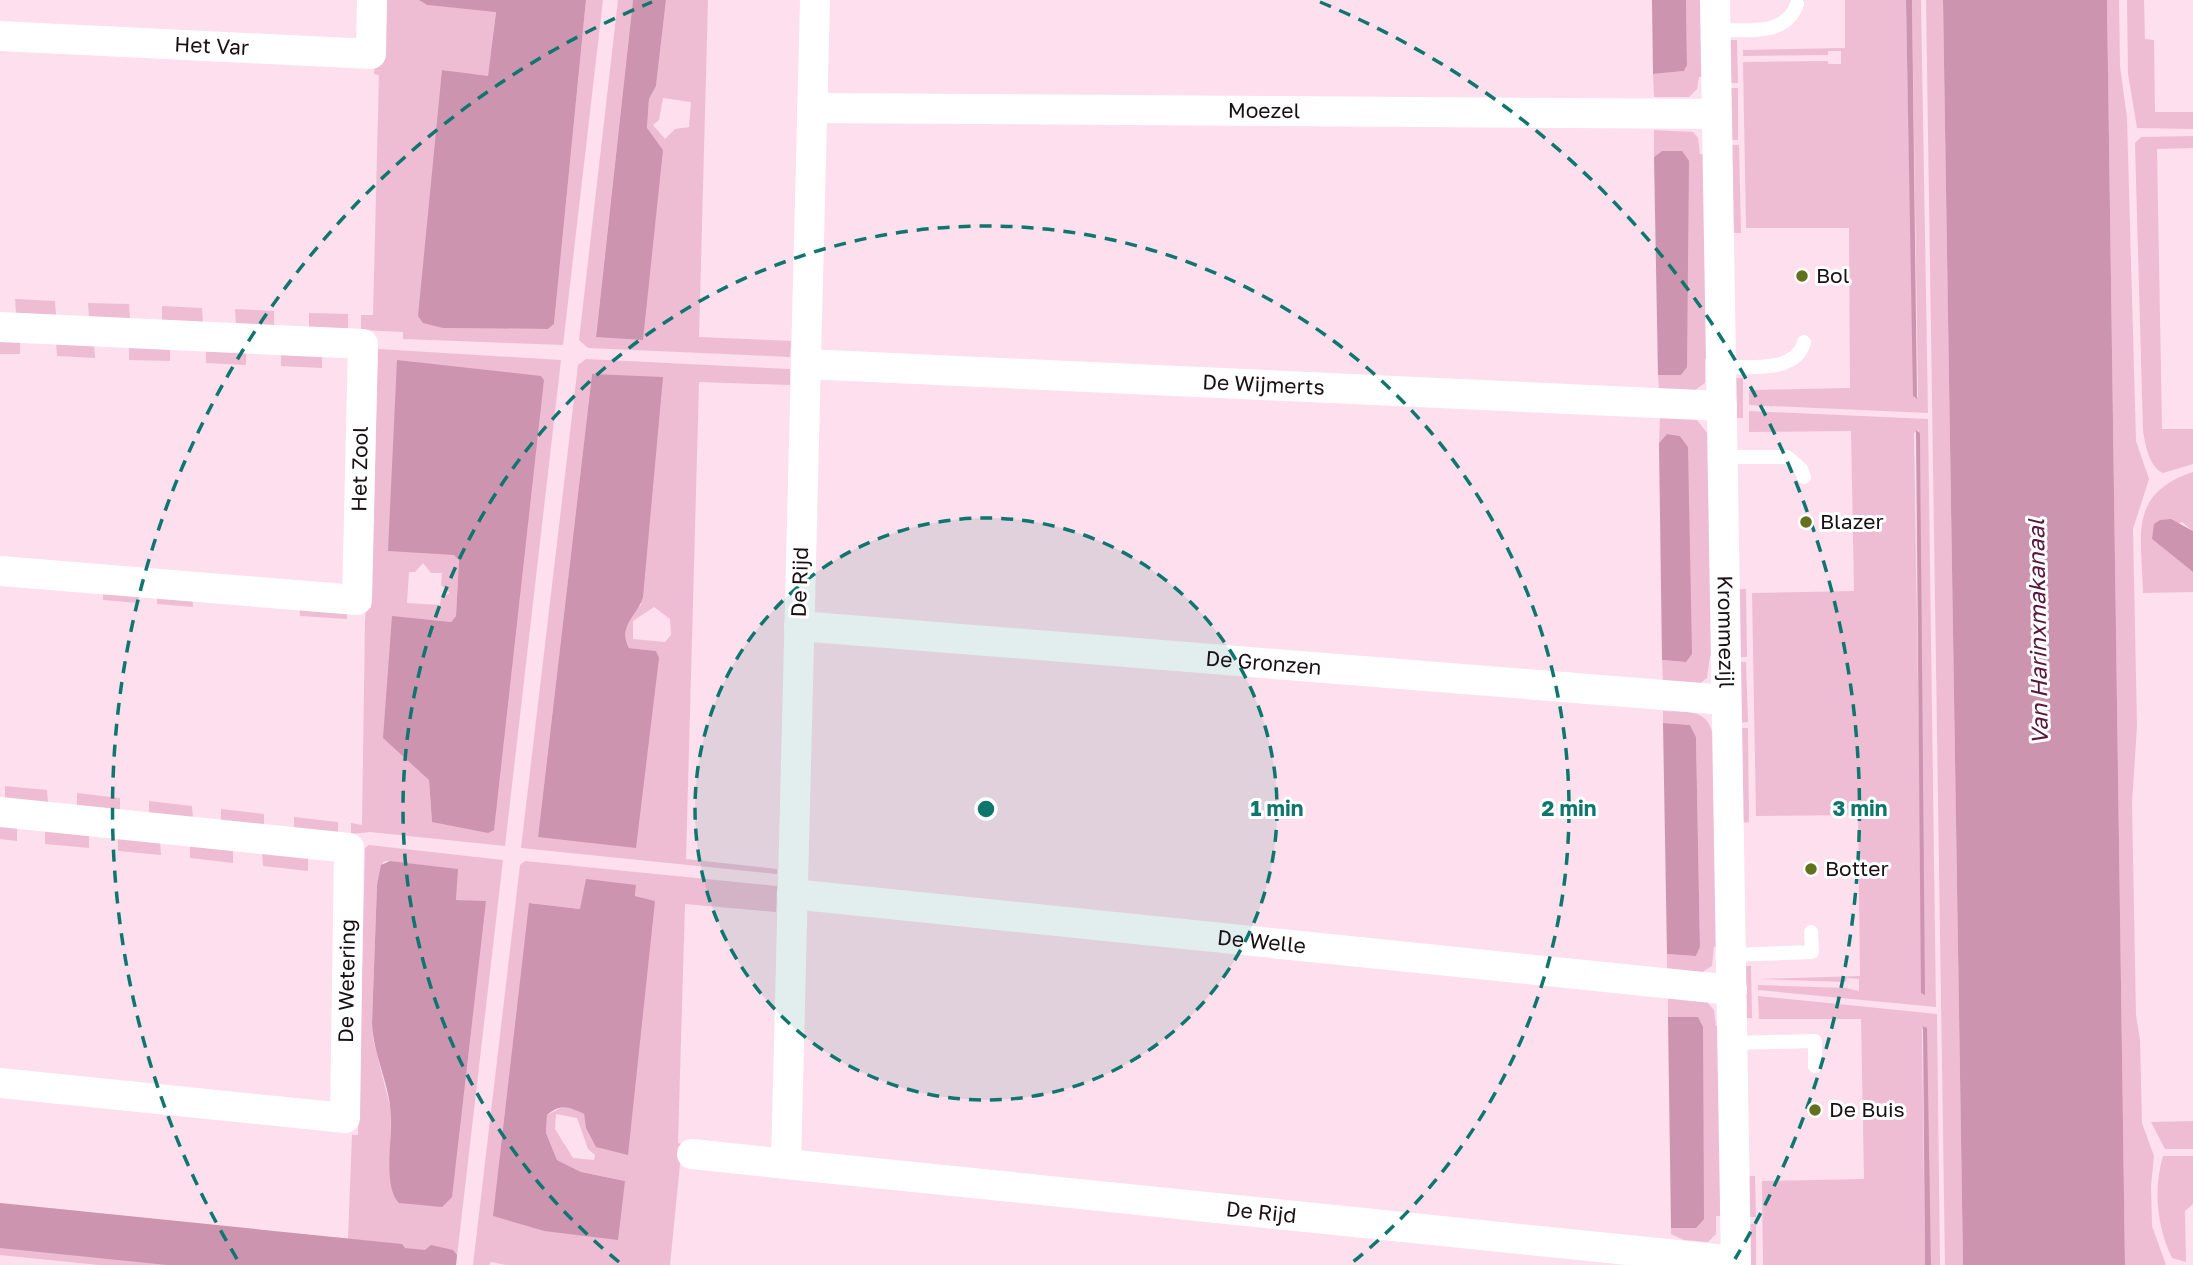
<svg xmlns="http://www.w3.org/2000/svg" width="2193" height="1265" viewBox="0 0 2193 1265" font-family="'Golos Text',sans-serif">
<rect width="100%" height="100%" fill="#fddfed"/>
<!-- green -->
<path fill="#eebdd4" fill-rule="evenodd" d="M381 0H419L427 5 496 11 488 77 443 70V328L548 329 554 324 586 0H603L563 345 403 339V332L361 330V315H373L379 75 374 74Z
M618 0H633L596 336 663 150 647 129 649 99 656 86 666 0H708L699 337 791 341 790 357 588 348 579 340ZM663 98 691 102 689 127 675 129 665 139 653 125 659 120Z
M1686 0H1704L1706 77H1699L1697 89 1689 97H1654L1653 74 1684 71 1687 65Z
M1845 0H1906L1914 398 1918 397 1912 0H1921L1928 413 1749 405V390L1850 388 1849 228H1746L1743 62 1828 61V64H1841V51H1828V55L1743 56V50L1845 48Z
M1926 0H1943L1963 1265H1945Z
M2107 0H2119L2120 66 2127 118 2136 441 2149 479 2133 529 2137 726 2132 803 2136 1015 2140 1040 2142 1123 2154 1156 2151 1186 2152 1226 2166 1265H2125Z
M2127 0H2144L2145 39 2154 40 2155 112H2193V129L2137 128 2128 74Z
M1727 40H1737L1738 83H1728Z
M1728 88H1738V140H1728Z
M1654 130 1693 132 1698 138 1700 154 1706 155 1711 359H1705V383L1695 390 1659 389 1658 375H1680L1662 151 1654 157Z
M2193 136V148L2157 149 2162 429H2193V464L2163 473C2149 467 2145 444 2143 430L2135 143 2141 137Z
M1729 145H1739L1741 233H1730Z
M15 299 55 301 56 315 16 313Z
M88 303 129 304 130 319 89 317Z
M162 306 202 308 203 322 162 320Z
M235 309 274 311V325L236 324Z
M309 313 348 314V329L309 327Z
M0 339 20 340V354H0Z
M56 342 94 344 95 358 57 356Z
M129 345 170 347V361L129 360Z
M206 349 246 351V365L206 363Z
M378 349 561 360 505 846 370 832 351 834V823L362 825 365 621 366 609 371 608ZM544 380 432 822 429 780 392 617 451 622 456 616 459 560 455 555ZM423 563 431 573H442L441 585 450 593 441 598 440 605 407 603 409 572H415Z
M281 353 322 355V368L281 366Z
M586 359 790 369V385L699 382 686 859 777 869V874L521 848 578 365ZM592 374 641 605C629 615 620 632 629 648L656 651 538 837ZM654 607 670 619 671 635 665 642 633 639V621Z
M1732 378H1743V418H1733Z
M1749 411 1928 419 1936 1007 1758 990V985L1846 988 1859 991V979L1847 978 1846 982 1758 979 1860 976 1858 815 1756 816 1752 593 1854 591 1851 431 1749 432ZM1918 430 1920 434 1923 995 1914 433Z
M1660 416 1696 419 1708 434 1715 656H1710L1707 678 1699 684 1663 683 1662 660 1686 662 1688 447 1680 436 1667 434 1659 443Z
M2193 472V531L2182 522 2152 539 2193 572V592L2143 593C2142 536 2127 494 2193 472Z
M103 587 138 590 139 603 103 600Z
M1735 589H1746L1747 657H1736Z
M157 592 192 594 193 607 157 604Z
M299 603 347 607V619L300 616Z
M1736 662H1746L1748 722 1737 723Z
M1663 711C1682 712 1707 708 1712 732H1716L1719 946 1714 947 1712 966 1702 972 1667 970V954L1696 956 1700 947 1696 737 1690 725 1663 723Z
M1738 728H1748L1749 822 1739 823Z
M5 786 47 790 48 803 5 799Z
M77 793 120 798V810L77 806Z
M149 801 192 806 193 818 149 814Z
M221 809 264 814V825L221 821Z
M294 817 338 822V833L294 828Z
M0 825 17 827V841L0 839Z
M45 830 89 835V848L45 844Z
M118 837 160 842 161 855 118 851Z
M190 845 233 849V863L190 858Z
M369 845 503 860 456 1265 348 1243 0 1203 348 1239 352 1135H358L365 848ZM386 861 457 869 456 900 486 902 390 1179 391 1110 373 1039 372 1023 377 885 383 862Z
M262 852 308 856V871L263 866Z
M525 861 777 886 776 912 685 904 678 1143 682 1144 670 1265H506L491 1262 489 1265H473L520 865ZM636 885 635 896 654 901 586 1128 584 1114 566 1105 547 1115 546 1133 557 1160 581 1172 625 1181 544 1231 494 1216 530 903 580 909ZM556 1114 577 1118 588 1149 595 1155 594 1160 573 1158 555 1129Z
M1741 966H1751L1752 1018H1742Z
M1758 996 1937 1014 1940 1265H1931L1925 1026 1922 1029 1925 1265H1763L1762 1181 1864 1179 1861 1019H1759Z
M1668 998 1707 1002 1714 1010 1716 1026H1720L1723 1216H1716V1234L1708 1242 1684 1240 1671 1234V1228H1696L1697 1017H1668Z
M2193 1121V1149H2165L2151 1122Z
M2163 1156H2193V1204L2185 1211 2186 1262 2172 1258C2157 1227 2153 1190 2163 1156Z
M1746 1176H1755L1756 1217H1746Z
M1745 1224H1756V1265H1746Z
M0 1234 308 1265H99L0 1255Z"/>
<!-- water -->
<path fill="#cc94af" d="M419 0H586L554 324 548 329 443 328 423 323 418 316 442 70 488 76 496 12 427 5Z
M633 0H666L656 86 649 99 647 128 663 150 643 340 596 337Z
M1652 0H1686L1687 65 1684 71 1653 74Z
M1906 0H1912L1917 399 1913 396Z
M1943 0H2107L2125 1265H1963Z
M1662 151H1682L1689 161 1687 367 1681 375H1658L1654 157Z
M397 360 541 376 544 380 494 830 488 833 432 822 429 780 383 738 392 616 451 622 456 616 459 560 454 555 388 551Z
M592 374 663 377 643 597C638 615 617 626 629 648L656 651 659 658 636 848 538 837Z
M1916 430 1920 433 1925 995 1921 993Z
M1667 434 1680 436 1688 447 1692 654 1686 662 1662 660 1659 443Z
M2171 519 2193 531V572L2152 539 2154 524 2160 520Z
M1663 723 1690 725 1696 737 1700 947 1696 956 1667 954Z
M390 861 458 869 456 900 486 901 452 1197 442 1207 399 1203C383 1188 392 1140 391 1119 391 1086 373 1056 372 1023L377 885 381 865Z
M586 879 636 885 635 896 655 901 628 1155 596 1147 586 1128 584 1114C569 1107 561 1103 547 1115L546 1133 557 1160 581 1172 625 1181 618 1240 544 1231 493 1216 529 903 580 909Z
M1668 1017H1698L1703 1027 1704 1219 1696 1228H1671Z
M1923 1026 1927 1028 1931 1265H1925Z
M0 1203 402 1244 405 1248 425 1250 431 1245 453 1250 457 1255 456 1265H167L0 1248Z"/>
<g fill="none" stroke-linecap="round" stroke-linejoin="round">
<!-- lane -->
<path stroke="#fff" stroke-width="14" d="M1715 30C1745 29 1785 38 1797 4
M1721 367C1747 366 1796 374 1804 342
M1722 457H1787L1801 469 1804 477
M1731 955 1812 952 1811 932
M1733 1043 1815 1041V1066"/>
<!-- street -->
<g stroke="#fff" stroke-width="30">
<path id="s1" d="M815 0 786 1164 1736 1261"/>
<path id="s2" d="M1715 0 1736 1265"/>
<path id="s3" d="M0 36 371 54 372 0"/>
<path id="s4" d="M812 108 1717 114"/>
<path d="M0 327 363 344 357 600 0 571"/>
<path id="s5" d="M806 364 1722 406"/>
<path id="s6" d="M799 626 1726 700"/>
<path d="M0 812 349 848 345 1118 0 1083"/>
<path id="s7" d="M792 894 1732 990"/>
<path d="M692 1154 786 1164"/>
</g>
</g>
<!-- distance rings -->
<circle cx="986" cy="809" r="291" fill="#0f766e" fill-opacity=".12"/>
<g fill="none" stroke="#0f766e" stroke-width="3.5" stroke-dasharray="12 9">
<circle cx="986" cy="809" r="291"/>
<path d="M619 1262A583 583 0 1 1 1353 1262"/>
<path d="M237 1259A874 874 0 0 1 652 2M1320 2A874 874 0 0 1 1735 1259"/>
</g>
<!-- markers -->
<g fill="#61711e" stroke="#fff" stroke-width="2.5">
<circle cx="1802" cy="276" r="7"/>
<circle cx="1806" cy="522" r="7"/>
<circle cx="1811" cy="869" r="7"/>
<circle cx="1815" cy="1110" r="7"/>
</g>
<g text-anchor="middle" stroke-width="6" stroke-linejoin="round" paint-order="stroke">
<!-- street labels -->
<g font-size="21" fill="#1a1115" stroke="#fff">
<text dy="7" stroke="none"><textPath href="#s3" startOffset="212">Het Var</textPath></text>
<text dy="7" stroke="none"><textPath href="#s4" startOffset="452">Moezel</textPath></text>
<text dy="7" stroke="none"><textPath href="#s5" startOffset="458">De Wijmerts</textPath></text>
<text transform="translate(360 469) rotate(-89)" y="7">Het Zool</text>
<text transform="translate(800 582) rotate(-88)" y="7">De Rijd</text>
<text dy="7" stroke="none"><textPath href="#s2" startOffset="632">Krommezijl</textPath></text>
<text dy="7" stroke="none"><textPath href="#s6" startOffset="466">De Gronzen</textPath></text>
<text dy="7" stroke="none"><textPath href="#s7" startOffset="472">De Welle</textPath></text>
<text transform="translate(347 981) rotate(-89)" y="7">De Wetering</text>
<text dy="7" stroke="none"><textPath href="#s1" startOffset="1642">De Rijd</textPath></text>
</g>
<!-- poi labels -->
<g font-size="21" fill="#1a1115" stroke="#fff" text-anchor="start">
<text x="1816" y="283">Bol</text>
<text x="1820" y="529">Blazer</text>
<text x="1825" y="876">Botter</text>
<text x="1829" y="1117">De Buis</text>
</g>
<!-- water labels -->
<g font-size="23" font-style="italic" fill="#59173d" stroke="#fff">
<text transform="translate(2038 632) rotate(-91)" y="8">Van Harinxmakanaal</text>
</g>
</g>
<circle cx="986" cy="809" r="10" fill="#0f766e" stroke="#fff" stroke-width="3.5"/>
<g font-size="21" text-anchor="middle" font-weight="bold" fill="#0f766e" stroke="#fff" stroke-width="6" stroke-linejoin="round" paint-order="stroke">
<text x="1277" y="816">1 min</text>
<text x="1569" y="816">2 min</text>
<text x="1860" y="816">3 min</text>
</g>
</svg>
